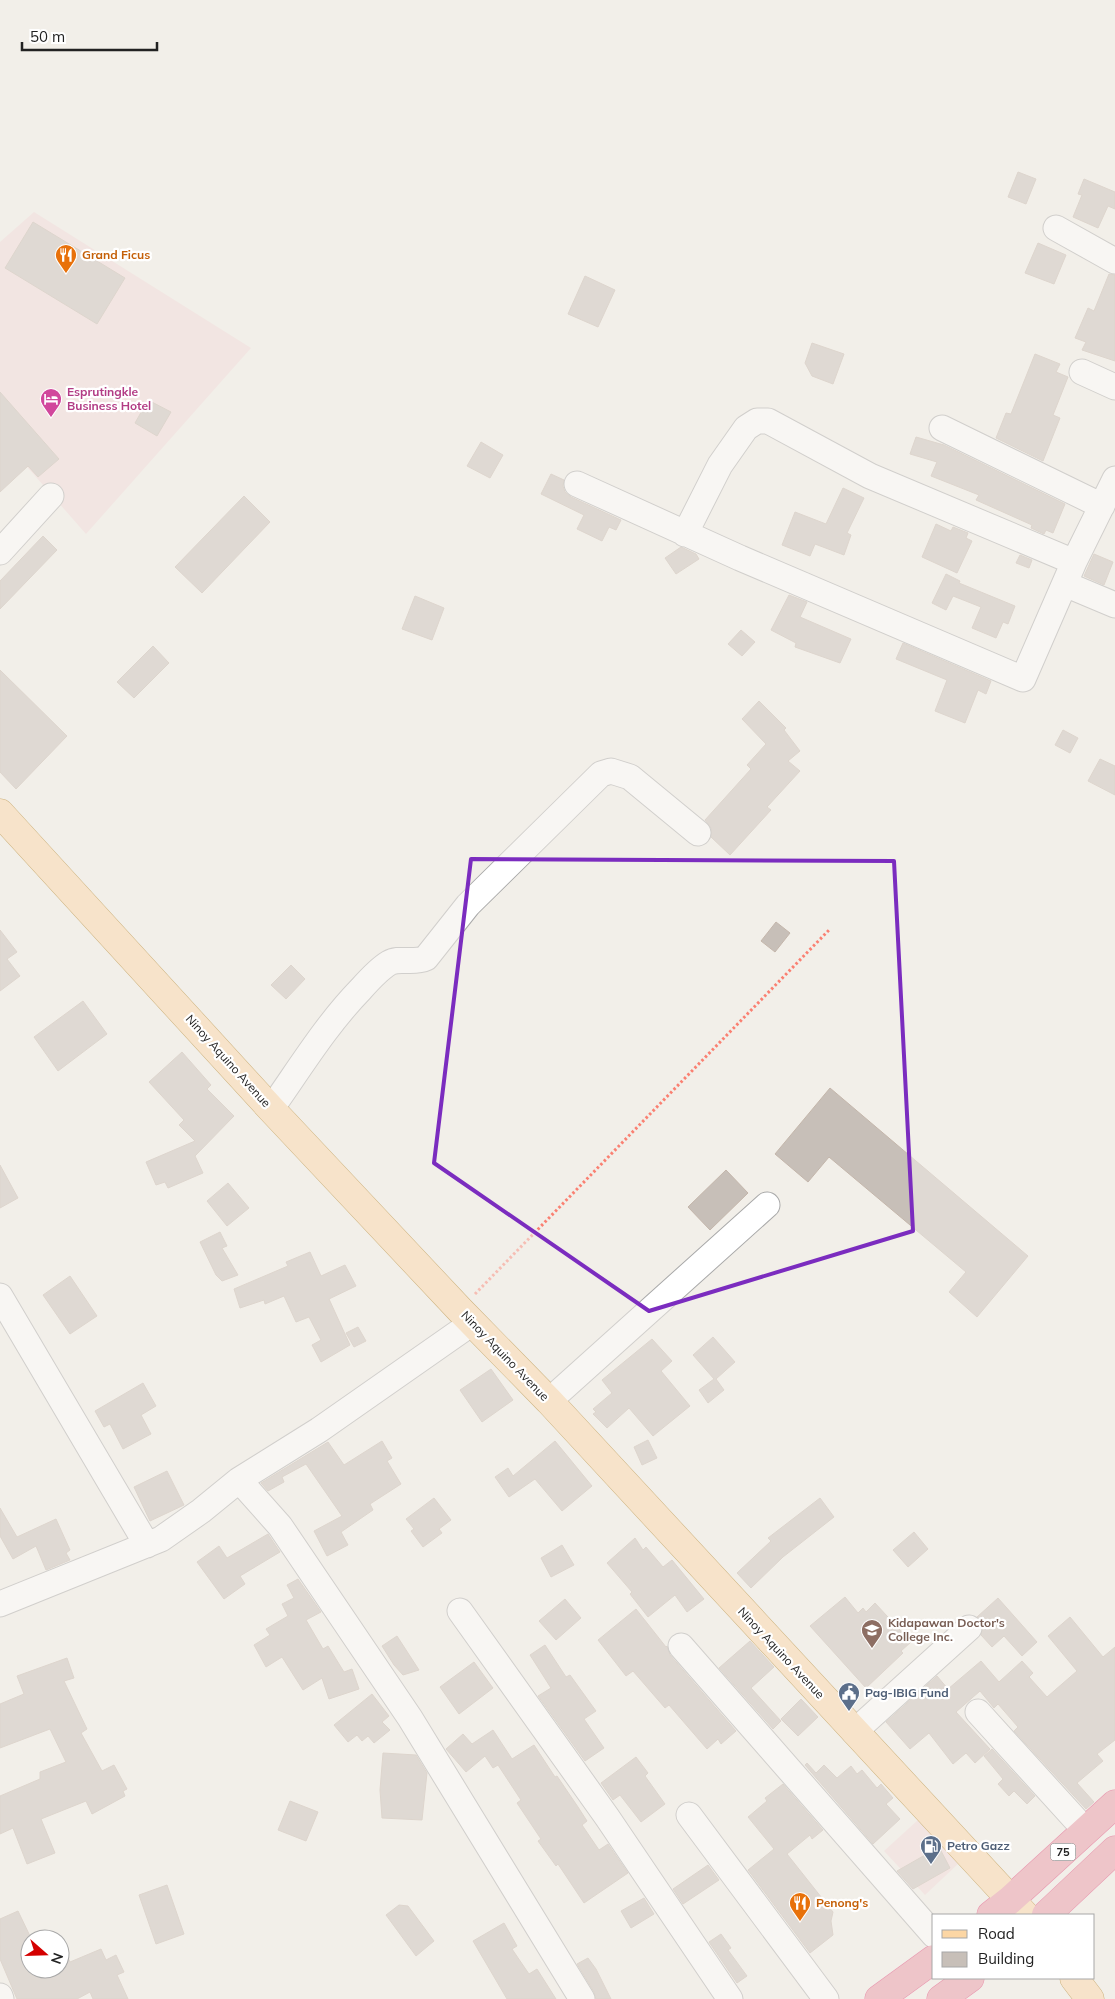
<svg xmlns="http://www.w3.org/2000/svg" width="1115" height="1999" viewBox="0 0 1115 1999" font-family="Mulish,sans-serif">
<rect width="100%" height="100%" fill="#f2efe9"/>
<!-- commercial -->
<path fill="#f2dad9" d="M34 212 251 348 86 534 0 436V242Z
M919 1819 959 1863 925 1895 884 1851Z"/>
<!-- building -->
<path fill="#c7bfb8" stroke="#c4b6ab" d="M1018 172 1036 179 1026 204 1008 197Z
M1084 179 1115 192V209L1108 206 1098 228 1073 217 1082 195 1078 194Z
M33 222 125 278 97 324 5 268Z
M1038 243 1066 255 1054 284 1025 273Z
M1109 274 1115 275V361L1082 350 1086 342 1075 338 1088 308 1094 311Z
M585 276 615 290 598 327 568 314Z
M812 343 844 354 833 384 812 376 805 363Z
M1035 354 1060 364 1056 372 1068 377 1053 415 1060 418 1043 461 996 438 1006 413 1011 414Z
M0 392 59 459 38 477 28 466 0 492Z
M148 400 171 412 157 436 135 423Z
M916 437 944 445 1065 504 1053 533 1046 530 1044 534 1031 528 1032 525 976 500 979 495 931 476 937 462 910 454Z
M481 442 503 455 490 478 467 466Z
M551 474 564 480 563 486 565 492 571 497 621 520 616 530 609 527 602 541 577 529 584 515 541 494Z
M843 488 864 498 847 533 851 535 844 555 815 544 810 556 782 545 795 512 826 524Z
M244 496 270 522 202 593 175 567Z
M936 524 951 531 953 527 968 533 966 538 972 541 957 573 922 557Z
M43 536 57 550 0 609V581Z
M681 547 696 554 699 559 676 574 665 558Z
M1094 554 1113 562 1104 585 1084 576Z
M1020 555 1032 560 1029 568 1016 563Z
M946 574 960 581 959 583 1015 606 1008 624 1003 622 996 638 972 628 981 607 953 596 946 610 932 603Z
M789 595 807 602 800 617 851 639 840 663 795 647 796 643 771 630Z
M415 596 444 608 432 640 402 629Z
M741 630 755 642 742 656 728 644Z
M903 643 991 681 986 694 978 690 965 723 935 711 947 680 896 659Z
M153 646 169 663 134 698 117 682Z
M0 670 67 736 16 789 0 772Z
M759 701 786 728 784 730 800 751 788 761 800 771 767 807 771 810 730 855 711 837V828L705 820 751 769 747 765 766 744 742 719Z
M1063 730 1078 738 1070 753 1055 745Z
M1100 759 1115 766V795L1088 781Z
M776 922 790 933 775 952 761 941Z
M0 930 17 952 7 959 20 976 0 991Z
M291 965 305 979 286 999 271 985Z
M83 1001 107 1034 58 1071 34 1037Z
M182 1052 211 1085 207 1089 234 1116 195 1156 203 1173 168 1188 165 1182 156 1185 146 1162 195 1141 179 1125 184 1120 149 1082Z
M830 1088 1028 1256 977 1317 949 1292 966 1272 829 1157 808 1182 775 1154Z
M0 1165 18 1198 0 1208Z
M726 1170 748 1193 710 1230 688 1207Z
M228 1183 249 1208 227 1226 207 1201Z
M220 1232 227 1246 222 1248 238 1275 222 1281 216 1275 200 1242Z
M310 1252 321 1276 345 1265 356 1286 329 1299 350 1345 321 1362 312 1345 321 1340 309 1317 296 1322 284 1296 265 1304 264 1300 240 1308 234 1289 288 1266 286 1262Z
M70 1276 97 1316 70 1334 43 1295Z
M358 1327 366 1341 354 1347 346 1333Z
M713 1337 735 1362 716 1379 724 1390 708 1403 699 1390 714 1379 693 1355Z
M652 1339 672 1361 661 1371 690 1406 653 1436 629 1408 607 1428 593 1414 596 1412 593 1409 612 1393 602 1380Z
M491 1369 513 1400 482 1422 460 1390Z
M143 1383 156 1406 141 1415 151 1434 123 1449 110 1424 104 1427 95 1411Z
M648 1440 657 1458 642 1465 634 1447Z
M382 1441 392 1458 387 1461 401 1484 370 1504 373 1510 341 1532 348 1545 327 1556 314 1531 342 1516 306 1464 282 1477 284 1482 268 1491 261 1483 328 1442 344 1465Z
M555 1441 592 1486 562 1511 535 1479 509 1497 495 1477 508 1468 513 1476Z
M167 1471 184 1505 150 1521 134 1487Z
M434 1498 451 1520 439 1529 442 1533 423 1547 411 1531 414 1529 406 1519Z
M820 1498 834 1517 783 1557 751 1588 737 1573 771 1541 768 1538Z
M0 1508 17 1537 56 1519 70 1550 66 1553 70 1560 46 1570 36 1546 13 1559 0 1536Z
M914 1532 928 1549 908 1567 893 1550Z
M268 1534 280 1552 240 1576 245 1584 224 1599 197 1562 219 1546 227 1558Z
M635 1538 643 1550 646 1547 663 1567 672 1560 704 1599 687 1612 675 1595 648 1617 630 1594 632 1592 607 1563Z
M562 1545 574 1565 551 1577 541 1558Z
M298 1579 321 1612 306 1620 323 1649 328 1646 344 1672 352 1669 359 1689 329 1699 322 1678 303 1690 282 1657 266 1667 254 1645 270 1635 266 1629 288 1616 282 1604 294 1598 287 1585Z
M845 1597 858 1613 863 1608 866 1612 875 1603 911 1642 901 1651 903 1653 866 1688 810 1626Z
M998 1598 1037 1642 1022 1656 1004 1636 992 1647 981 1635 983 1625 977 1617Z
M565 1599 581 1618 556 1640 539 1621Z
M636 1609 666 1647 667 1646 670 1655 736 1731 721 1744 718 1739 707 1749 669 1705 665 1708 633 1671 626 1676 598 1640Z
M1070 1617 1103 1657 1115 1647V1740L1097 1754 1103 1761 1077 1783 1094 1802 1086 1809 1014 1731 1018 1727 998 1704 994 1708 980 1691 956 1712 990 1749 975 1763 966 1753 953 1764 929 1733 910 1749 886 1722 937 1676 948 1689 981 1661 999 1682 1022 1661 1033 1673 1029 1677 1047 1697 1077 1671 1048 1636Z
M397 1636 419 1670 403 1675 394 1665 382 1646Z
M750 1641 774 1667 751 1688 781 1721 773 1729 719 1668Z
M545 1645 566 1677 570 1675 596 1711 584 1719 604 1748 585 1761 538 1696 551 1688 530 1655Z
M67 1658 74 1678 64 1681 87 1729 81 1733 102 1771 114 1765 127 1789 123 1791 125 1796 92 1814 86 1801 41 1819 55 1853 27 1864 13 1828 0 1834V1796L40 1779V1772L66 1762 50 1729 0 1748V1704L24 1694 17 1676Z
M474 1662 493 1688 459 1714 440 1687Z
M372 1694 389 1716 382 1722 390 1730 374 1743 368 1736 362 1741 357 1735 348 1742 334 1725Z
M801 1699 818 1717 798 1736 781 1719Z
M493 1730 512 1759 534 1745 555 1777 557 1776 578 1807 587 1821 582 1825 599 1850 608 1844 628 1873 584 1903 558 1864 556 1866 538 1841 541 1839 517 1803 521 1800 498 1765 493 1768 485 1756 466 1772 446 1749 463 1734 472 1744Z
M992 1749 1035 1796 1027 1804 1014 1791 1009 1796 998 1784 1003 1779 984 1756Z
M383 1753 416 1755 427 1773 422 1820 382 1818 380 1790Z
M636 1757 648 1773 645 1776 665 1804 641 1822 620 1795 613 1800 601 1783Z
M807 1763 816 1773 824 1765 837 1778 851 1766 857 1774 862 1770 877 1788 881 1784 893 1798 886 1804 900 1819 873 1844 805 1765Z
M783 1784 823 1830 812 1839 810 1835 787 1854 833 1912 831 1921 833 1935 810 1953 748 1870 774 1849 748 1817 767 1801 765 1798Z
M290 1801 318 1812 306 1841 278 1830Z
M939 1847 950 1868 913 1889 897 1871Z
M708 1865 719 1880 683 1904 673 1889Z
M167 1885 184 1934 156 1944 139 1895Z
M644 1898 654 1914 631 1928 621 1911Z
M399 1905 408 1906 434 1941 416 1956 386 1915Z
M18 1911 30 1936V1969H60V1941L70 1962 101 1949 106 1960 116 1955 124 1972 117 1975 128 1999H93L90 1992 77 1999H17L0 1959V1919Z
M504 1923 517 1946 512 1949 529 1974 537 1969 556 1999H507L473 1941Z
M721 1934 731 1948 728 1950 747 1976 737 1983 709 1942Z
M588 1958 596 1969 611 1999H596L594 1992 577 1964Z"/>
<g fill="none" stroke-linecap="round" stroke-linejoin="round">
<!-- minor casing -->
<g stroke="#a9a9a9" stroke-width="27">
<path id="minor" d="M1056 228 1115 261
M1082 372 1115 387
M942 428 1102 506
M577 484 740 558 1023 679 1074 562 1115 479
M685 534 720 465 746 428 757 421H768L870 476 1074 562
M0 552 51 496
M1065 584 1115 605
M271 1109C300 1068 326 1025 361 989 369 980 379 969 389 963 399 957 413 964 426 958L468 905 601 774 611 771 630 777 698 833
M0 1296 147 1545
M549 1401 767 1205
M239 1480 280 1526 410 1718 582 1999
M0 1604 161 1539 201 1511 239 1480 319 1430 472 1323
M460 1611 607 1817 730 1999
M681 1646 934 1935
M978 1712 1086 1831
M854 1732 969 1628
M689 1815 826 1999
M0 1996 1 1999"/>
</g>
<!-- major casing -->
<g stroke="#a06b00" stroke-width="29">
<path id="major" d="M0 813 271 1109 460 1310 549 1401 1025 1915
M1074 1978 1090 1999"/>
</g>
<!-- highway casing -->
<g stroke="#dc2a67" stroke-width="29">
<path id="highway" d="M991 1915 1010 1900 1115 1804
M1046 1915 1115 1850
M879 1999 934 1959
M941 1999 970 1978"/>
</g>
<!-- path -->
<path stroke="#fa8072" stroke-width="3" stroke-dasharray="2.5 2.5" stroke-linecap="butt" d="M475 1294 830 929"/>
<!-- minor -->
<use href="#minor" stroke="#fff" stroke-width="25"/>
<!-- major -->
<use href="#major" stroke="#fcd6a4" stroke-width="28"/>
<!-- highway -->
<use href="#highway" stroke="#e892a2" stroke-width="28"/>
</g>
<!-- marked area -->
<path d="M0 0H1115V1999H0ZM471 859 894 861 913 1231 649 1311 434 1163Z" fill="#f2efe9" fill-opacity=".55" fill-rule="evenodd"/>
<path fill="none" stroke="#7b2cbf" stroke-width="4" stroke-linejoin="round" d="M471 859 894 861 913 1231 649 1311 434 1163Z"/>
<!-- icons -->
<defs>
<g id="restaurant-pin" transform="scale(1.125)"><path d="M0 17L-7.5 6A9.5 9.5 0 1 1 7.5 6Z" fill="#e8710a" stroke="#fff"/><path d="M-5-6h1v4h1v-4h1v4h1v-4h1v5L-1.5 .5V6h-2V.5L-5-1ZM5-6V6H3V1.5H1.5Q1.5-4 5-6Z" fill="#fff"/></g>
<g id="hotel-pin" transform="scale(1.125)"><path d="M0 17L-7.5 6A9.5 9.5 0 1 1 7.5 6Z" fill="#d1479c" stroke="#fff"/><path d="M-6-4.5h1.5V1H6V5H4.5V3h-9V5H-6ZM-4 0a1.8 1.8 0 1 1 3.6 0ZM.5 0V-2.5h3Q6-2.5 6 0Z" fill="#fff"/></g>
<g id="university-pin" transform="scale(1.125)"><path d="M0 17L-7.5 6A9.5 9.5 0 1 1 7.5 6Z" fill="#8d6e63" stroke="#fff"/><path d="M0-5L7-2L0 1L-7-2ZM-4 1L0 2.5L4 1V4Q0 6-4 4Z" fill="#fff"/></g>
<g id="civic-pin" transform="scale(1.125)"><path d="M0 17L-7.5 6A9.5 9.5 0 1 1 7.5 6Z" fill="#5c6f8a" stroke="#fff"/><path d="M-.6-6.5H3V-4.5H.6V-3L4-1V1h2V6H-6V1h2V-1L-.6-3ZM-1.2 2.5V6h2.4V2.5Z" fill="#fff"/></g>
<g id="fuel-pin" transform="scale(1.125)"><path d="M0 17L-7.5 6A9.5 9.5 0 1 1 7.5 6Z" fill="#5c6f8a" stroke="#fff"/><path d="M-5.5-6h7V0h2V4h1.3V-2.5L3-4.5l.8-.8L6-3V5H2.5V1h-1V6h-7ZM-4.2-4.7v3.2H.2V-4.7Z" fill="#fff"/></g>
</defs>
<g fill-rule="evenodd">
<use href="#restaurant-pin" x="66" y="255"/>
<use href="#hotel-pin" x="51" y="399"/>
<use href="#university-pin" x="872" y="1630"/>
<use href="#civic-pin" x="849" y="1693"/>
<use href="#fuel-pin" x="931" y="1846"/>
<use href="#restaurant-pin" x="800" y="1903"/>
</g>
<g text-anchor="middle" stroke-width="4.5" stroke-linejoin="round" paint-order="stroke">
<!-- shield labels -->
<rect fill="#fff" stroke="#646464" stroke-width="1" x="1050.5" y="1843.5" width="25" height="17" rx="4"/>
<g font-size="11" font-weight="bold" fill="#222">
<text x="1063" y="1856">75</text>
</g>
<!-- food labels -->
<g font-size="12" font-weight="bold" fill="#c56008" stroke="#fff" text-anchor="start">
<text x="82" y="259">Grand Ficus</text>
<text x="816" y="1907">Penong's</text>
</g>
<!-- hotel labels -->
<g font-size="12" font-weight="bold" fill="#b23c85" stroke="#fff" text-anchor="start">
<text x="67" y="396">Esprutingkle<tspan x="67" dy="14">Business Hotel</tspan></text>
</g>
<!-- street labels -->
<g font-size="12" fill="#222" stroke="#fff">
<text transform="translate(228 1061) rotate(48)" y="4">Ninoy Aquino Avenue</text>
<text transform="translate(505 1356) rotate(46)" y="4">Ninoy Aquino Avenue</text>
<text transform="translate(781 1653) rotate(47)" y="4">Ninoy Aquino Avenue</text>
</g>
<!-- education labels -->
<g font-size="12" font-weight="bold" fill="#785e54" stroke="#fff" text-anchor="start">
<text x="888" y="1627">Kidapawan Doctor's<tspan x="888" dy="14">College Inc.</tspan></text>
</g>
<!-- service labels -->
<g font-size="12" font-weight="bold" fill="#4e5e75" stroke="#fff" text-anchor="start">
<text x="865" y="1697">Pag-IBIG Fund</text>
<text x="947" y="1850">Petro Gazz</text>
</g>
</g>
<!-- legend -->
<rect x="932" y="1914" width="162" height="65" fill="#ffffff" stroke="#a7a7a7"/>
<rect x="942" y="1930" width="25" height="8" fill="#fcd6a4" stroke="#a7a7a7"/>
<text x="978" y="1939" font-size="15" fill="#222222">Road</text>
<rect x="942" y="1952" width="25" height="15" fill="#c7bfb8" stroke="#a7a7a7"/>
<text x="978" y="1964" font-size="15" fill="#222222">Building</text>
<!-- north arrow -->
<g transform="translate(45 1954) rotate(110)"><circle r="24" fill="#ffffff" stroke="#a7a7a7"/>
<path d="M0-4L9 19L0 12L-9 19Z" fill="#d40000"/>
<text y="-8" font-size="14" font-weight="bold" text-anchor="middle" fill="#222222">N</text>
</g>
<!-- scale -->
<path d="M22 42v8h135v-8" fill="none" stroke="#222222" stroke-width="2.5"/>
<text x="30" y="42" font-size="15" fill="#222222" stroke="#ffffff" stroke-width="4" paint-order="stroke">50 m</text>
</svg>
